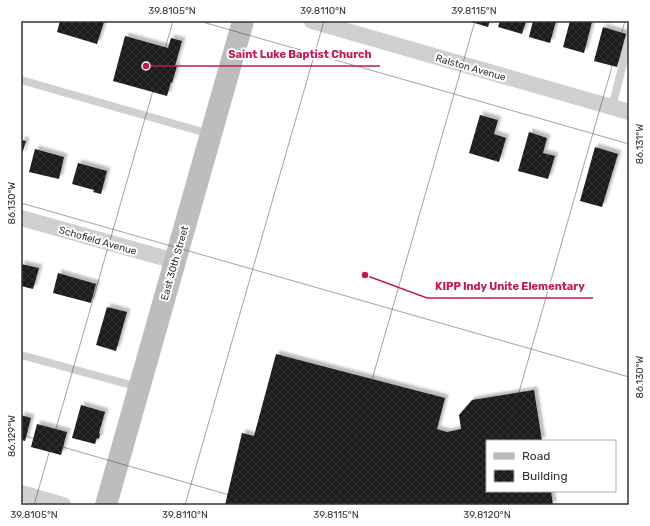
<svg xmlns="http://www.w3.org/2000/svg" width="650" height="526" viewBox="0 0 650 526" font-family="Rubik,sans-serif">
<defs>
<pattern id="building-cross-hatch" width="8" height="8" patternUnits="userSpaceOnUse"><rect width="8" height="8" fill="#1a1a1a"/><path d="M0 0l8 8M0 8l8-8" fill="none" stroke="#333"/></pattern>
<filter id="shadow"><feDropShadow dx="3.5" dy="-3.5" stdDeviation="1" flood-color="#0004"/></filter>
</defs>
<rect width="100%" height="100%" fill="#fff"/>
<!-- building -->
<path fill="url(#building-cross-hatch)" filter="url(#shadow)" d="M60 21H98L104 22 97 44 57 32Z
M468 21H490L488 27Z
M500 21H526L522 34 498 27Z
M533 21H556L550 43 529 37Z
M570 21H588L592 22 584 53 563 47Z
M603 27 626 34 617 67 594 61Z
M125 36 168 48 171 38 182 41 175 66H177L172 83 171 82 167 96 113 81Z
M480 115 498 120 494 134 506 138 499 162 469 153Z
M529 132 547 138 543 153 555 156 548 179 518 171Z
M21 140 26 141 21 157Z
M595 147 618 154 602 207 580 201Z
M35 149 64 157 59 179 29 172Z
M78 163 107 171 101 194 93 192 94 190 72 184Z
M21 264 39 268 33 289 21 286Z
M58 273 96 284 91 303 53 293Z
M107 307 127 312 116 351 96 345Z
M276 354 445 398 437 429 447 432 461 429 459 415 472 400 534 390 542 441H487V491H551L553 505H225L242 433 254 436Z
M81 405 105 412 99 433 100 434 99 439 97 438 95 444 72 438Z
M21 415 31 418 25 441 21 440Z
M37 424 67 432 61 455 31 447Z"/>
<g fill="none" stroke-linecap="round" stroke-linejoin="round">
<!-- service -->
<path stroke="#d0d0d0" stroke-width="8" d="M21 80 210 134
M612 107 629 40
M21 355 138 387"/>
<!-- minor -->
<path stroke="#d0d0d0" stroke-width="16" d="M312 21 629 112
M21 218 175 261
M21 493 63 505"/>
<!-- secondary -->
<path stroke="#bdbdbd" stroke-width="22" d="M106 505 243 21"/>
</g>
<!-- ticks -->
<path fill="none" stroke="#333" stroke-width="1" stroke-opacity="0.45" d="M199 21 629 144M21 24 22 21M21 203 629 377M21 435 264 505M505 441 625 21M34 505 173 21M185 505 324 21M336 505 475 21M487 505 491 491"/>
<g text-anchor="middle" stroke-width="4" stroke-linejoin="round" paint-order="stroke">
<!-- street labels -->
<g font-size="10" fill="#333" stroke="#fff">
<text transform="translate(471 67) rotate(16)" y="4">Ralston Avenue</text>
<text transform="translate(98 240) rotate(16)" y="4">Schofield Avenue</text>
<text transform="translate(174 263) rotate(-74)" y="4">East 30th Street</text>
</g>
</g>
<!-- callouts -->
<path fill="none" stroke="#c2185b" stroke-width="1.5" d="M146 66L221 66H380M365 275L427 298H593"/>
<g fill="#c2185b" stroke="#fff" stroke-width="1.5">
<circle cx="146" cy="66" r="4"/>
<circle cx="365" cy="275" r="4"/>
</g>
<g font-size="11" text-anchor="middle" font-weight="bold" fill="#c2185b" stroke="#fff" stroke-width="4" stroke-linejoin="round" paint-order="stroke">
<text x="300" y="58">Saint Luke Baptist Church</text>
<text x="510" y="290">KIPP Indy Unite Elementary</text>
</g>
<!-- border -->
<rect width="650" height="526" fill="none" stroke="#ffffff" stroke-width="44"/>
<!-- legend -->
<rect x="486" y="440" width="130" height="52" fill="#ffffff" stroke="#adadad"/>
<rect x="494" y="453" width="20" height="6" fill="#bdbdbd" stroke="#adadad"/>
<text x="522" y="460" font-size="12" fill="#333333">Road</text>
<rect x="494" y="470" width="20" height="12" fill="url(#building-cross-hatch)" stroke="#adadad"/>
<text x="522" y="480" font-size="12" fill="#333333">Building</text>
<rect x="22" y="22" width="606" height="482" fill="none" stroke="#333" stroke-width="1.5"/>
<g font-size="10" text-anchor="middle" fill="#333">
<text x="172" y="14">39.8105°N</text>
<text x="323" y="14">39.8110°N</text>
<text x="474" y="14">39.8115°N</text>
<text transform="translate(639 144) rotate(-90)" y="4">86.131°W</text>
<text transform="translate(11 203) rotate(-90)" y="4">86.130°W</text>
<text transform="translate(639 377) rotate(-90)" y="4">86.130°W</text>
<text transform="translate(11 436) rotate(-90)" y="4">86.129°W</text>
<text x="34" y="518">39.8105°N</text>
<text x="185" y="518">39.8110°N</text>
<text x="336" y="518">39.8115°N</text>
<text x="487" y="518">39.8120°N</text>
</g>
</svg>
